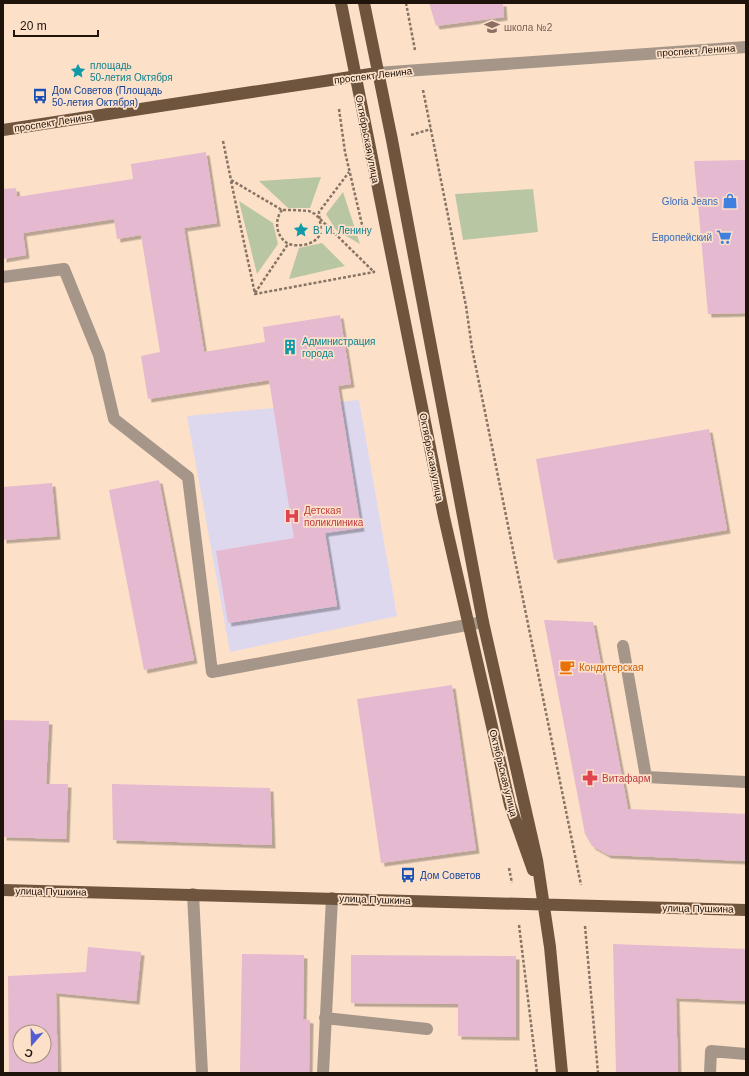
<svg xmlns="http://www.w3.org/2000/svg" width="749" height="1076" viewBox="0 0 749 1076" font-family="Arial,sans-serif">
<defs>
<filter id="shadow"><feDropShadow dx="3.5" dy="3.5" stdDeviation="0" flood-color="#0004"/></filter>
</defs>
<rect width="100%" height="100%" fill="#fce0c8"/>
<!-- medical -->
<path fill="#ddd8ee" d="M359 400 397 616 230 652 187 416Z"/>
<!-- green -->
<path fill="#b9c6a4" d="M321 177 310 208H288L259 181Z
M533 189 538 232 463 240 455 194Z
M343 192 360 244 336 230 326 214Z
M239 201 273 223 278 244 257 274Z
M322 243 345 266 289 279 299 248Z"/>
<!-- building -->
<path fill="#e5b9cf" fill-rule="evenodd" filter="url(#shadow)" d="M429 3H503L504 17 436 26Z
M206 152 217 223 184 228 204 352 265 342 263 327 340 315 351 384 338 386 361 528 325 533 337 606 228 623 216 551 294 538 269 380 148 399 141 356 160 352 141 235 117 239 114 219 23 233 26 255 3 259V189L16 188 17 197 133 179 131 164Z
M746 160V313L708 314 694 161Z
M709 429 727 530 554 560 536 459Z
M159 480 194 660 144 670 109 490Z
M52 483 57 536 3 540V487Z
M544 620 593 622 628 809 746 814V861L608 855 592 846 585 834Z
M452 685 476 850 381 863 357 699Z
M3 720 49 721 46 784H68L66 839 3 837Z
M112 784 270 788 272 845 113 840Z
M613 944 746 949V1001L676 998 678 1072 616 1073Z
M88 947 141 952 136 1001 56 993 58 1073H9L8 976 86 972ZM20 1032H44V1056H20Z
M242 954 304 955 303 1019 310 1020 309 1073H240Z
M351 955 516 956V1037L458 1036V1004L351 1003Z"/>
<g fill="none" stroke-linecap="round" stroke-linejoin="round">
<!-- path -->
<path stroke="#877465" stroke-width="2.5" stroke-dasharray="3 2" stroke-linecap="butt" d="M406 3 415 50
M423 90 466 306 472 348 581 885
M339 109 345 152 364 233
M411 135 431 129
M223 141 231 180 282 210H293L309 211 315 214 374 272
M231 181 255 294 374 272 373 271
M282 210C274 220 276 236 287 243 296 248 316 245 320 234 322 227 319 219 319 212L349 172
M255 293 288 244
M509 868 512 883
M519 925 537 1073
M585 926 598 1073"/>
<!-- minor -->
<path stroke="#a59689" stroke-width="12" d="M377 73 746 47
M3 277 64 269 99 355 114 419 188 477 212 672 483 622
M623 646 646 777 746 782
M193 894 202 1073
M325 1018 427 1029
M323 1073 332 898
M710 1073 711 1051 746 1054"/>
<!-- major -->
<path stroke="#6f553e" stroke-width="12" d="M341 3 444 517 510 805 533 870
M364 3 392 140 483 622 537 860 550 947 562 1073
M3 130 377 73
M3 890 746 910"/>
</g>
<!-- icons -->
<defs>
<g id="school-bare" transform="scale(1.2)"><path d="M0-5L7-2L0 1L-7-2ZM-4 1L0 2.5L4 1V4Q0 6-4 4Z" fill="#8d6e63" stroke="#fce0c8" stroke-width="2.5" paint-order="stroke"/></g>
<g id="sight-bare" transform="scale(1.2)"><path d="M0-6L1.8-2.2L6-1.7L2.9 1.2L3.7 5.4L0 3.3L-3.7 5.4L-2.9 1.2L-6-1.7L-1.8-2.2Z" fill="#0f9aa8" stroke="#fce0c8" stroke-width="2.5" paint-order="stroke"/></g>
<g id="bus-bare" transform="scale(1.2)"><path d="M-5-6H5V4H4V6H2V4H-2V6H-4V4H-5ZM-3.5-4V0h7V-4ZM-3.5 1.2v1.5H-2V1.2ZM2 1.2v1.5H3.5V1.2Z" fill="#1a4fb4" stroke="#fce0c8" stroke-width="2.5" paint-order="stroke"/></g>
<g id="shop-bare" transform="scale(1.2)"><path d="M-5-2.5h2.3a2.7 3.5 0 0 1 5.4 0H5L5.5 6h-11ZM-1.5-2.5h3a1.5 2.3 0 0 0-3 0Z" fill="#3f7fe0" stroke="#fce0c8" stroke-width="2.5" paint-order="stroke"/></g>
<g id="supermarket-bare" transform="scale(1.2)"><path d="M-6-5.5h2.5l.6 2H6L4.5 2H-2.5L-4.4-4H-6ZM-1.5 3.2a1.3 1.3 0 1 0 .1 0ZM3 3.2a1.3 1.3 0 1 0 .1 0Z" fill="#3f7fe0" stroke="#fce0c8" stroke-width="2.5" paint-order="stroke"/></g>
<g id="building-bare" transform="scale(1.2)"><path d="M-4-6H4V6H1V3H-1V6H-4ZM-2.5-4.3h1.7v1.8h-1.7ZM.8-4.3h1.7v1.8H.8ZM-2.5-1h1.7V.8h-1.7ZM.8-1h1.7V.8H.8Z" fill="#0f9aa8" stroke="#fce0c8" stroke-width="2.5" paint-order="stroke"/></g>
<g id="hospital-bare" transform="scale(1.2)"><path d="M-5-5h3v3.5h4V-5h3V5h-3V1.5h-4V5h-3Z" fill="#e0444e" stroke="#fce0c8" stroke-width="2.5" paint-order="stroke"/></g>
<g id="cafe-bare" transform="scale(1.2)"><path d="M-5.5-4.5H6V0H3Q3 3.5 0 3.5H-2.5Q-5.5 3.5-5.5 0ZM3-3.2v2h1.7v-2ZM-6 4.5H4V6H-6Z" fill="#e8710a" stroke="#fce0c8" stroke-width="2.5" paint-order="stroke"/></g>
<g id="pharmacy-bare" transform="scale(1.2)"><path d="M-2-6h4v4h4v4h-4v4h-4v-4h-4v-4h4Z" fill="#e0444e" stroke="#fce0c8" stroke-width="2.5" paint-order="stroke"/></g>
</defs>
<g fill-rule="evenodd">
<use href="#school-bare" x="492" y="27"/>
<use href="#sight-bare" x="78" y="71"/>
<use href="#bus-bare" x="40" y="96"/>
<use href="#shop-bare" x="730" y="201"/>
<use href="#sight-bare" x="301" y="230"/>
<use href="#supermarket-bare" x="724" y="237"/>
<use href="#building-bare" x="290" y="347"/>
<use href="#hospital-bare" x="292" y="516"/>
<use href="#cafe-bare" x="567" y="667"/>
<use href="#pharmacy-bare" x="590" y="778"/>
<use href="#bus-bare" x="408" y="875"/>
</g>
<g text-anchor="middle" stroke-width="3.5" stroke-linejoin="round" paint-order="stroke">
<!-- education labels -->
<g font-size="10" fill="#785e54" stroke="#fce0c8" text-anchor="start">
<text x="504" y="31">школа №2</text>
</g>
<!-- street labels -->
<g font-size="10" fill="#1e140c" stroke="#fce0c8">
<text transform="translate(696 50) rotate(-4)" y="4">проспект Ленина</text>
<text transform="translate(373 75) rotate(-7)" y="4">проспект Ленина</text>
<text transform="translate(53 122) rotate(-9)" y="4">проспект Ленина</text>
<text transform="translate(368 139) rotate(79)" y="4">Октябрьская улица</text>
<text transform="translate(432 457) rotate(79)" y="4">Октябрьская улица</text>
<text transform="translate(504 773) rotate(76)" y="4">Октябрьская улица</text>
<text transform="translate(51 891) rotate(1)" y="4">улица Пушкина</text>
<text transform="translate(375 899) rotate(2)" y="4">улица Пушкина</text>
<text transform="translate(698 908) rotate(1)" y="4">улица Пушкина</text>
</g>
<!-- culture labels -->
<g font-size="10" fill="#0d838f" stroke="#fce0c8" text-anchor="start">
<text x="90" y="69">площадь<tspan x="90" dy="12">50-летия Октября</tspan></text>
<text x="313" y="234">В. И. Ленину</text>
<text x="302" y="345">Администрация<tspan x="302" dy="12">города</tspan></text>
</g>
<!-- transit labels -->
<g font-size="10" fill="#164399" stroke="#fce0c8" text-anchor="start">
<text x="52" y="94">Дом Советов (Площадь<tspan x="52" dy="12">50‐летия Октября)</tspan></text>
<text x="420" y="879">Дом Советов</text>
</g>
<!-- shop labels -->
<g font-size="10" fill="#366cbe" stroke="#fce0c8" text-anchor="end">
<text x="718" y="205">Gloria Jeans</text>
<text x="712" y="241">Европейский</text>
</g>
<!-- health labels -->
<g font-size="10" fill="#be3a42" stroke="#fce0c8" text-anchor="start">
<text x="304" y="514">Детская<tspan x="304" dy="12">поликлиника</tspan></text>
<text x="602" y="782">Витафарм</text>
</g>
<!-- food labels -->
<g font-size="10" fill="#c56008" stroke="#fce0c8" text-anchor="start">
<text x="579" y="671">Кондитерская</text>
</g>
</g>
<!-- border -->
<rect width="749" height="1076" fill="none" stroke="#1e140c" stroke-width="8"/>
<!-- north arrow -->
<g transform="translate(32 1044) rotate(200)"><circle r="19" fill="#fce0c8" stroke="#a38e7d"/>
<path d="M0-3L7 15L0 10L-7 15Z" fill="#535dd4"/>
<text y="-6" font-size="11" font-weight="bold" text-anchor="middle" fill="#1e140c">С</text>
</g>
<!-- scale -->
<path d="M14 30v6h84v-6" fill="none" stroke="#1e140c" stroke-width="2"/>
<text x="20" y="30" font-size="12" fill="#1e140c" stroke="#fce0c8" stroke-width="3" paint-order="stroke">20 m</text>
</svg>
